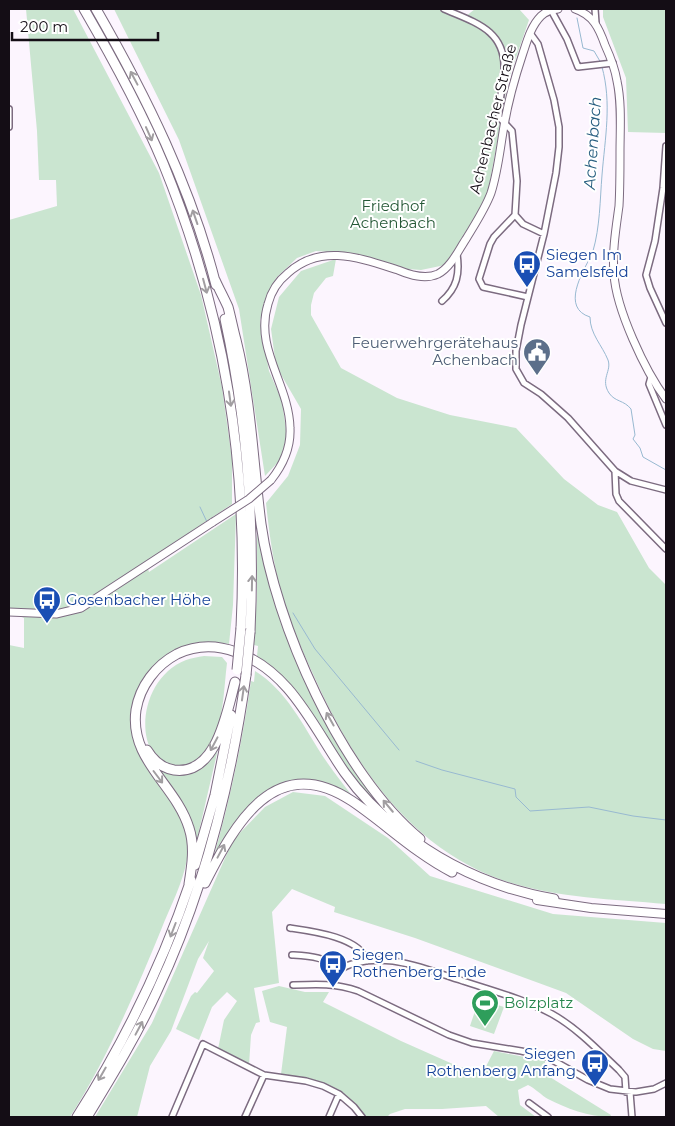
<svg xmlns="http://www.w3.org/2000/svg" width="675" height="1126" viewBox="0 0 675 1126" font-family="Montserrat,sans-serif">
<rect width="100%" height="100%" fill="#fcf5fe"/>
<!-- green -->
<path fill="#cae5d0" d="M26 9H73L159 173 201 295 222 387 232 459V504L146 562 149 572 236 514 233 605 229 644C203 639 178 644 158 662 146 672 137 687 133 703 118 771 196 797 187 859 183 883 170 907 161 930 135 993 107 1059 70 1117H9V645L24 648V618L9 611V220L57 206 56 180H39L37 131Z
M114 9H451L465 17 475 9H519L529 20 508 81 487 198 445 265 421 270 408 269 356 254 316 251 297 258 276 278 260 320 269 371 282 401 287 437 280 460 265 476 239 309 179 140Z
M603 9H666V133L628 132 626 78 603 17Z
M336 259 333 276 326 278 314 293 311 305V315L341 368 397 398 450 415 516 428 564 479 598 505 617 512 649 568 666 585V904C611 899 554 898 502 880 408 847 351 760 313 674 300 646 288 618 280 589 273 560 269 532 266 503L288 476 300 445 301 409 276 366 271 329 279 297 301 271Z
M257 525 308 683 397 822C378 805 360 787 345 766 317 728 297 682 257 656L258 646 254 645 257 594Z
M204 656 222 657 227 663C224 687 224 713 215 735 210 747 201 761 187 765 133 778 130 682 186 660 191 658 198 657 204 656Z
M255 671C286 690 303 725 322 755 332 770 343 784 354 798L314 784 262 797 211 866C229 805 242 744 251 681L254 682Z
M218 749 196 844C192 810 175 793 155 767L167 772 204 766Z
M293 792 325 796 388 838 430 876 553 914 666 923V1051L653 1049 633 1039 566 993 415 938 334 912 335 907 292 889 272 912 279 983 254 988 260 1022 256 1023 251 1035 249 1065 218 1049 224 1020 237 1001 227 992 212 1007 199 1040 176 1029 191 996 195 992 197 993 214 971 203 958 209 941 198 959 171 1031 150 1066 137 1117H95L152 1023 233 840 265 807Z
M279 986 305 992H329L323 1002 401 1041 455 1065 482 1074 494 1051 545 1061V1074L611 1115 610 1117C590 1117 565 1108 548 1099 541 1095 536 1089 528 1085L518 1090 520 1105 536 1117H499L486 1106 442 1109H405L390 1114 387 1117H366C338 1084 323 1080 281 1074L287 1027 270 1022 262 991Z
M479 999 504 1007 494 1034 470 1026Z"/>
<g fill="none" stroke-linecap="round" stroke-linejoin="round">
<!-- stream -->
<path stroke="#98b9d1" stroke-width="1" d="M577 18 583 48 594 51 601 63
M593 251C600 227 600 200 602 175 605 138 612 103 602 67
M591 256C582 273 561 308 590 317 590 334 602 345 608 360 612 371 600 379 609 393 615 402 624 400 631 409L635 435 633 439 640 448 643 457 666 470
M200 507 207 522
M293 613 315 649 399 750
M416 761 442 770 515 789 516 797 530 811 589 807 633 816 666 820"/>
<!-- minor casing -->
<g stroke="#7c6b80" stroke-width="8">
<path id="minor" d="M444 9C474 22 506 30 504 70 503 86 499 101 499 117L512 131 517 181 515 215 523 224 544 234
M595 9 596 23
M551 10 567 39 578 67 613 63
M530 33 538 44 554 100 559 127V147L556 173 544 234 521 325 516 351V369L524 383 541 394 568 418 615 471 631 481 666 490
M9 109V127
M666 146 663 188 655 241 646 275 650 288 666 323
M515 215 494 237 490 244 479 279 483 287 528 297
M442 301C457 288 460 274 457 254
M651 377 649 384 666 425
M615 471 616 494 619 501 666 549
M290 928C311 931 360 937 367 961
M292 955C307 956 329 957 339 970
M331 984C335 960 374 959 393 961 416 964 440 974 463 981 493 991 524 999 552 1014 577 1028 598 1050 619 1070L625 1077 626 1092
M293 985C316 984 336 983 358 991L449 1035 472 1043 521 1051 547 1057 588 1080 610 1089 636 1092 654 1089 666 1083
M630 1092 632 1117
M529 1103 548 1117
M172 1117 203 1044 264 1075 306 1081 323 1086 339 1094 354 1107 362 1117
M245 1117 264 1075
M329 1117 339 1094"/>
</g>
<!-- secondary casing -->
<g stroke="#7c6b80" stroke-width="9">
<path id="secondary" d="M575 9C593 15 599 28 605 45 610 56 615 68 617 81 622 104 620 129 620 153 620 170 620 188 619 206 616 228 612 252 614 274 616 309 645 371 666 399
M271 480C283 465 291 448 290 428 289 384 254 349 268 304 271 292 278 281 288 273 321 243 360 258 398 270 410 275 425 280 438 274 451 267 458 251 466 239 475 224 485 209 491 193 498 171 500 149 504 126 508 102 515 77 523 53 527 41 531 26 541 16 546 11 551 10 558 9
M9 612 56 614 81 608 213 522"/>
</g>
<!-- trunk casing -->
<g stroke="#7c6b80" stroke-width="10">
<path id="trunk" d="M537 900 591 908 666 914"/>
</g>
<!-- motorway casing -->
<g stroke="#7c6b80" stroke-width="11">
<path id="motorway" d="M84 9C113 59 141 110 163 163 225 315 249 465 241 628
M96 9C146 96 191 187 216 285
M215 280C219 289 224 298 228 307 231 318 233 329 236 340 251 400 253 462 261 524 275 624 341 774 420 839
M225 319C248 424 255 525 250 632
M147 750C153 760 162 768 174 770 217 776 227 711 235 682
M195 865 215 795 231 715
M205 883C235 824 275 750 352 801 386 824 415 853 452 872
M189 884C192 865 195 846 189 828 176 785 129 760 136 710 140 686 156 665 177 654 196 645 217 645 236 652 291 671 314 729 345 773 360 794 380 814 400 830 445 866 497 889 554 899
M77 1117C124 1043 163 963 191 880
M87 1117C112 1076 137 1035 157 991 204 891 231 784 246 675"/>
</g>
<!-- minor -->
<use href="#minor" stroke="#fff" stroke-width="5"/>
<!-- secondary -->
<use href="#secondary" stroke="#fff" stroke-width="7"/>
<!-- trunk -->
<use href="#trunk" stroke="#fff" stroke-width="8"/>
<!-- motorway -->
<use href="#motorway" stroke="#fff" stroke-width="9"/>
<!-- secondary-bridge casing -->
<g stroke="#7c6b80" stroke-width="9" stroke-linecap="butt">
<path id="secondary-bridge" d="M213 522 249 499 271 480"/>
</g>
<!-- motorway-bridge casing -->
<g stroke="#7c6b80" stroke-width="11" stroke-linecap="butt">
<path id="motorway-bridge" d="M237 670 241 628
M246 675 250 632"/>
</g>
<!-- secondary-bridge -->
<use href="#secondary-bridge" stroke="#fff" stroke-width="7"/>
<!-- motorway-bridge -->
<use href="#motorway-bridge" stroke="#fff" stroke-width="9"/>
</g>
<!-- one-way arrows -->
<defs><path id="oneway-shaft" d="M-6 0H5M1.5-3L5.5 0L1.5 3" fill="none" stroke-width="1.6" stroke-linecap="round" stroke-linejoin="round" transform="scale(1.25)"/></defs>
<g stroke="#a19ea1">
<use href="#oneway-shaft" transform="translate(134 78) rotate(-118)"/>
<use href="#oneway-shaft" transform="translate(149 134) rotate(66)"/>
<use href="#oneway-shaft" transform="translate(195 217) rotate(-109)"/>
<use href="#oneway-shaft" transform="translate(205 286) rotate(75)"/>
<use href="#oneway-shaft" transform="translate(230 399) rotate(82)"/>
<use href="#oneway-shaft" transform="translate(252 583) rotate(-89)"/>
<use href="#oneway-shaft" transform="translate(243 693) rotate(-82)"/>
<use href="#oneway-shaft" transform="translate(330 719) rotate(-119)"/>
<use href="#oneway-shaft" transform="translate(214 744) rotate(118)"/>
<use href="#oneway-shaft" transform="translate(158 777) rotate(53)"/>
<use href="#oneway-shaft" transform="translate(388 806) rotate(-130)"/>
<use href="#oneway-shaft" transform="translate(221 851) rotate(-62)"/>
<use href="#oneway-shaft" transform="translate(173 930) rotate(111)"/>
<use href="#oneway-shaft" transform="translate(139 1028) rotate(-62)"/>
<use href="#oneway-shaft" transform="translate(102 1074) rotate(120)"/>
</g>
<!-- icons -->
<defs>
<g id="bus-pin" transform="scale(1.4375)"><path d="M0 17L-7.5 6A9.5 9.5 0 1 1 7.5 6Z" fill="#1a4fb4" stroke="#fff"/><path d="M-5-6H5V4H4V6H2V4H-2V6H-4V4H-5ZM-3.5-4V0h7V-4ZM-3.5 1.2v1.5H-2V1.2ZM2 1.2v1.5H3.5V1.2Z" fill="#fff"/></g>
<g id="civic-pin" transform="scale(1.4375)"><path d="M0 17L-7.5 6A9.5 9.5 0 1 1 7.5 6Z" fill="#5c6f8a" stroke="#fff"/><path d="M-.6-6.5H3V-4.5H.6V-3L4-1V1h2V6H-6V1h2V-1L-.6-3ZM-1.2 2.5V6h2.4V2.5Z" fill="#fff"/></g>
<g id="stadium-pin" transform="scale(1.4375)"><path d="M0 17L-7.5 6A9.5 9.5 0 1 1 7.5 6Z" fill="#2e9e5b" stroke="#fff"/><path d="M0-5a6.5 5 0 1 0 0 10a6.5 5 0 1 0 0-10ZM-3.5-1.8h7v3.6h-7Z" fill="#fff"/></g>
</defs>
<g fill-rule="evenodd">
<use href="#bus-pin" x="527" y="264"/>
<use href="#civic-pin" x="537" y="352"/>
<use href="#bus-pin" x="47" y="600"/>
<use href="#bus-pin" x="333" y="964"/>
<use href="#stadium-pin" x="485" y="1003"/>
<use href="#bus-pin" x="595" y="1063"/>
</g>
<g text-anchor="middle" stroke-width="4" stroke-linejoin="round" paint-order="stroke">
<!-- street labels -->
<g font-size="15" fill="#140d15" stroke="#fff">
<text transform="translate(493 119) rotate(-76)" y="5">Achenbacher Straße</text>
</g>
<!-- park labels -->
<g font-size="15" fill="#255836" stroke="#fff">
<text x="393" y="211">Friedhof<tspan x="393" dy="17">Achenbach</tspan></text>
</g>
<!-- transit labels -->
<g font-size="15" fill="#164399" stroke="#fff" text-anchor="start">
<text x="546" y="260">Siegen Im<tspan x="546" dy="17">Samelsfeld</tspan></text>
<text x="66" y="605">Gosenbacher Höhe</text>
<text x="352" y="960">Siegen<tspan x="352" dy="17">Rothenberg Ende</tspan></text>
<text x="576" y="1059" text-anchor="end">Siegen<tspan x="576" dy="17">Rothenberg Anfang</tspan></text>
</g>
<!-- service labels -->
<g font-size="15" fill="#4e5e75" stroke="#fff" text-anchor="end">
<text x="518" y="348">Feuerwehrgerätehaus<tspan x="518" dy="17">Achenbach</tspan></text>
</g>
<!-- leisure labels -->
<g font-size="15" fill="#27864d" stroke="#fff" text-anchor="start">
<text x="504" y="1008">Bolzplatz</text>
</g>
<!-- water labels -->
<g font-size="16" font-style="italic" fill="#265d7f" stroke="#fff">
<text transform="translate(592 143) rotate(-86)" y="6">Achenbach</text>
</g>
</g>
<!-- border -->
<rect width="675" height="1126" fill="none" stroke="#140d15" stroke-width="20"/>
<!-- scale -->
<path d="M12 32v8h146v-8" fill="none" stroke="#140d15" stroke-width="2.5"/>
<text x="20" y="32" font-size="15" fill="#140d15" stroke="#ffffff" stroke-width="4" paint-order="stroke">200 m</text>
</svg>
